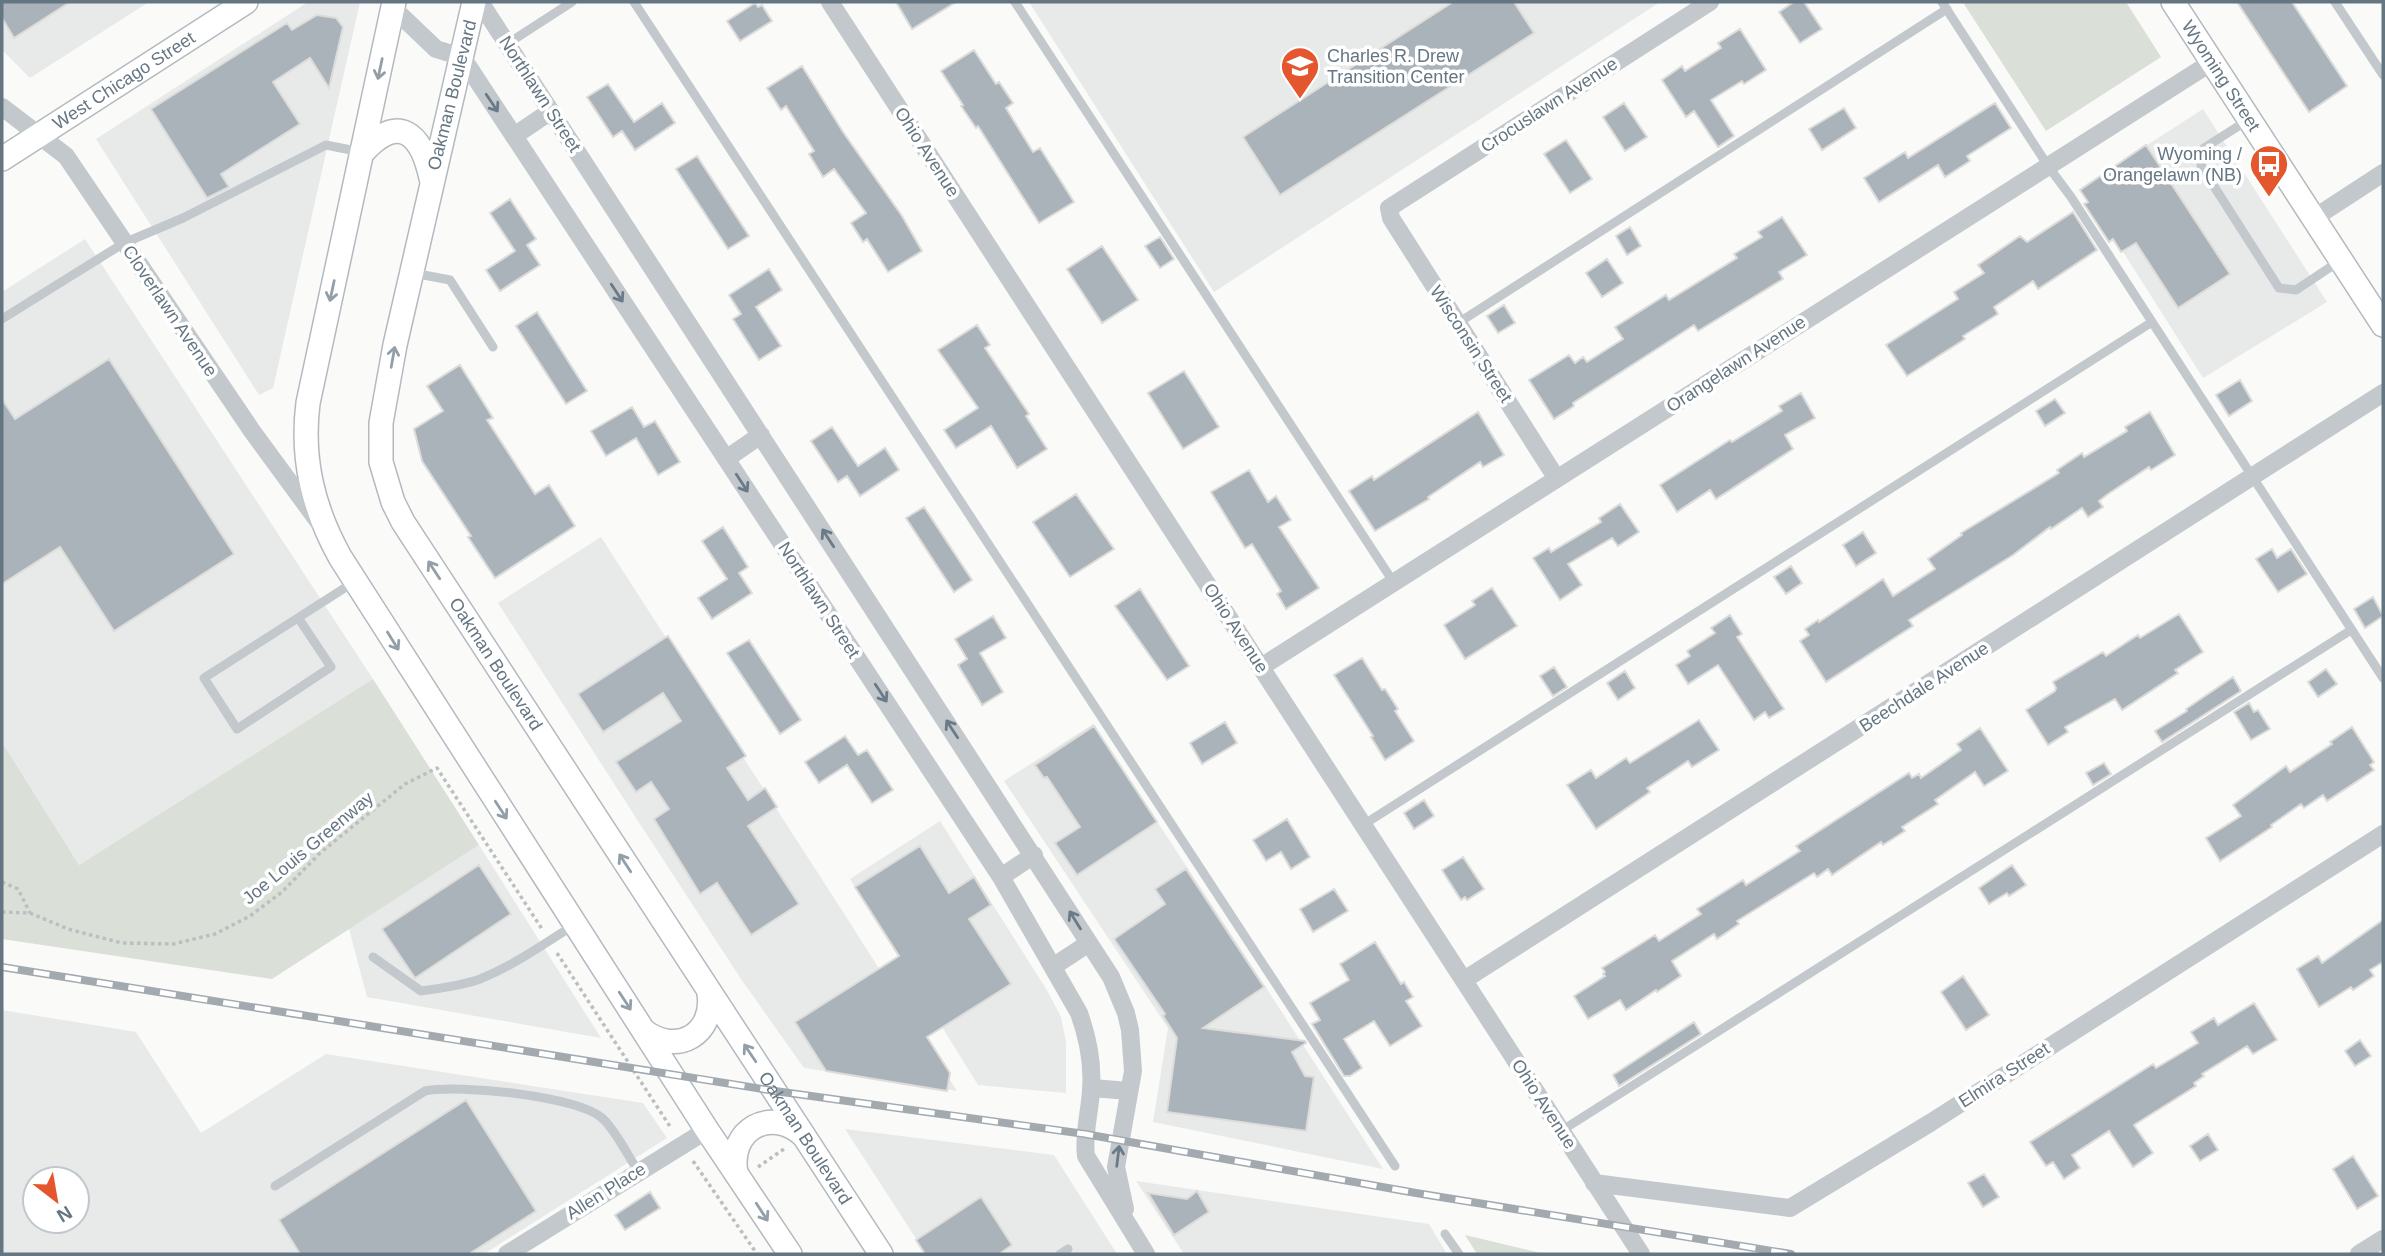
<svg xmlns="http://www.w3.org/2000/svg" width="2385" height="1256" viewBox="0 0 2385 1256" font-family="Helvetica,sans-serif">
<rect width="100%" height="100%" fill="#fafaf8"/>
<!-- built -->
<path fill="#e8e9e9" fill-rule="evenodd" d="M2 2H149L30 78 2 50Z
M308 2H360L273 388 259 395 96 139Z
M1029 2H1660L1214 292Z
M2203 109 2327 302 2203 378 2082 187Z
M85 239 373 679 79 865 2 742V292Z
M601 537 843 912 957 1091 804 1068 741 979 638 821 498 603Z
M1093 724 1267 989 1383 1169 1153 1122 1168 1028 1004 781Z
M940 821 1048 992 1061 1017 1066 1042V1093L978 1085 850 879Z
M479 845 601 1038 367 997 349 929Z
M2 1010 136 1032 201 1133 326 1054 643 1103 667 1138 484 1254H2ZM35 1179H77V1221H35Z
M845 1129 1054 1155 1117 1254H926Z
M1136 1181 1429 1224 1447 1254H1184Z"/>
<!-- green -->
<path fill="#dadfd7" d="M1967 2H2126L2161 57 2046 131 1964 4Z
M373 679 479 845 272 979 2 939V742L79 865Z
M1465 1235 1545 1254H1477Z"/>
<!-- building -->
<path fill="#aab3b9" stroke="#dcdcda" stroke-width="2" d="M2 2H70L14 38 2 18Z
M896 2H956L912 29Z
M1453 2H1514L1534 33 1280 195 1243 137Z
M1794 2H1804L1822 29 1800 43 1779 12Z
M2237 2H2292L2347 86 2309 112Z
M755 3 758 7 762 5 772 21 740 41 727 21Z
M317 15 336 18 343 27 329 88 310 58 273 82 300 124 221 174 229 187 207 198 151 109 287 23 292 30Z
M1740 29 1766 70 1744 84 1742 81 1711 100 1734 136 1718 147 1694 111 1686 117 1662 80 1682 66 1685 71 1721 48 1718 43Z
M974 50 996 84 999 82 1013 103 1006 108 1033 152 1040 148 1074 202 1039 223 978 126 976 128 961 106 963 105 941 71Z
M802 66 843 132 902 216 922 251 888 272 867 239 863 242 851 223 866 213 834 169 823 177 809 154 814 151 786 106 781 110 767 88Z
M608 84 634 122 662 103 675 123 635 150 622 131 613 137 587 97Z
M1624 103 1647 137 1625 151 1603 117Z
M1995 103 2011 128 1967 156 1970 161 1945 177 1938 165 1879 202 1864 178 1905 152 1908 158Z
M1844 108 1856 128 1822 150 1809 129Z
M1566 140 1592 179 1570 193 1544 154Z
M2146 145 2230 274 2178 308 2136 243 2121 252 2113 239 2109 242 2084 204 2088 202 2080 190Z
M697 156 749 236 728 249 676 169Z
M510 199 536 239 527 245 540 265 500 291 486 270 515 251 490 213Z
M2073 212 2097 250 2038 289 2033 281 1994 307 1998 314 1963 336 1965 339 1907 376 1886 345 1958 299 1954 292 1984 273 1978 265 2020 236 2027 242Z
M1782 217 1807 255 1779 272 1783 279 1698 331 1694 325 1573 403 1574 406 1554 419 1529 380 1569 355 1575 363 1583 357 1587 362 1623 339 1615 327 1666 295 1669 300 1737 258 1734 254 1762 237 1758 232Z
M1630 227 1641 246 1627 255 1616 236Z
M1160 237 1174 259 1160 268 1145 246Z
M1102 246 1138 300 1102 323 1067 269Z
M1607 259 1623 283 1602 297 1586 273Z
M769 269 782 290 756 307 781 346 759 360 733 319 741 314 729 295Z
M1504 305 1515 323 1498 333 1487 316Z
M537 312 587 391 566 404 516 326Z
M977 325 990 345 985 348 1029 414 1026 416 1047 449 1017 468 991 426 956 448 944 430 978 408 938 350Z
M109 359 234 554 114 631 60 547 2 584V399L15 419Z
M460 365 493 418 487 420 535 494 549 485 575 526 495 578 468 537 471 536 422 461 414 429 443 411 427 386Z
M1184 371 1219 427 1183 449 1148 393Z
M2240 380 2252 401 2229 416 2216 395Z
M1801 393 1815 418 1785 435 1793 449 1716 499 1710 490 1677 512 1660 485 1730 440 1732 442 1782 411 1779 406Z
M2055 399 2065 413 2045 426 2036 411Z
M632 407 644 427 655 421 680 462 658 475 636 438 606 456 591 431Z
M1478 412 1504 455 1483 467 1480 462 1428 497 1429 499 1375 531 1349 491 1372 476 1374 480Z
M2150 412 2175 455 2151 470 2149 467 2108 494 2099 501 2103 507 2088 517 2082 508 2051 529 2050 527 2013 555 1909 620 1913 626 1826 682 1800 641 1809 635 1805 629 1818 620 1819 622 1883 579 1893 596 1935 569 1928 559 1962 535 1961 533 2059 473 2057 470 2082 453 2084 457 2127 431 2125 427Z
M832 427 858 466 885 448 899 470 860 496 847 476 838 482 811 441Z
M1249 470 1268 502 1276 496 1291 520 1279 527 1319 588 1286 609 1277 594 1281 591 1252 544 1245 548 1211 492Z
M1076 494 1114 549 1070 577 1033 522Z
M1620 504 1639 532 1618 546 1612 538 1568 564 1582 585 1560 600 1533 558 1549 548 1551 552 1601 522 1599 518Z
M924 507 972 580 954 592 906 518Z
M723 527 748 567 739 573 752 593 712 619 698 598 727 579 702 541Z
M1863 532 1876 553 1856 566 1843 545Z
M2272 549 2277 558 2291 549 2307 574 2278 592 2256 559Z
M1791 566 1802 583 1786 594 1774 577Z
M1492 588 1517 626 1465 659 1444 625 1475 605 1472 601Z
M1140 589 1189 666 1167 680 1115 606Z
M2373 597 2383 616 2365 628 2354 609Z
M2179 614 2203 652 2175 670 2178 673 2122 710 2115 699 2065 727 2068 732 2048 745 2026 710 2055 691 2056 688 2053 682 2103 652 2106 656 2138 635 2140 638Z
M1730 615 1742 634 1737 637 1784 709 1769 718 1765 712 1754 720 1718 665 1688 684 1676 665 1690 656 1687 651 1715 633 1711 628Z
M993 616 1006 638 980 653 1003 692 982 705 958 665 967 659 955 639Z
M668 636 746 756 727 768 748 800 765 788 777 807 748 826 799 904 751 935 717 883 700 894 654 819 669 809 651 782 636 792 616 762 681 721 663 693 603 732 578 694Z
M749 640 801 720 780 734 727 653Z
M1362 658 1382 690 1385 689 1398 709 1395 711 1414 741 1385 760 1371 737 1373 736 1334 675Z
M1554 667 1567 687 1553 696 1540 676Z
M2326 669 2337 684 2318 697 2308 682Z
M1625 671 1635 688 1618 700 1607 683Z
M2233 677 2241 691 2162 742 2155 731 2187 711 2186 709Z
M2249 703 2254 712 2258 710 2270 729 2251 740 2234 712Z
M1699 720 1719 750 1692 767 1688 761 1647 788 1650 792 1596 829 1567 785 1591 770 1596 778 1626 758 1630 763Z
M1225 722 1237 743 1202 764 1190 743Z
M1094 726 1157 822 1077 875 1055 843 1080 827 1047 777 1044 778 1035 765Z
M2352 727 2374 762 2370 765 2374 770 2327 801 2323 795 2304 808 2301 804 2271 825 2272 827 2220 861 2206 838 2241 816 2233 805 2286 766 2290 772 2332 744 2330 742Z
M1980 728 2008 771 1984 786 1975 772 1935 800 1938 804 1902 827 1905 831 1883 845 1881 842 1832 875 1828 869 1817 877 1814 873 1737 921 1739 924 1717 939 1714 934 1672 961 1681 976 1657 992 1656 990 1626 1010 1620 1000 1588 1019 1574 996 1605 976 1603 974 1605 972 1602 968 1655 935 1659 941 1701 914 1697 909 1743 880 1746 885 1800 851 1796 846 1909 773 1912 778 1919 774 1921 778 1961 750 1957 744Z
M845 736 858 755 867 750 893 790 872 803 847 765 819 783 805 762Z
M2104 763 2111 774 2093 785 2086 773Z
M1424 800 1434 816 1414 829 1404 813Z
M1287 819 1310 857 1291 869 1281 852 1266 861 1253 840Z
M920 846 949 893 974 877 991 905 969 919 1011 984 927 1037 950 1073 947 1091 826 1071 795 1022 899 956 855 887Z
M1463 857 1484 889 1467 900 1465 897 1461 900 1442 870Z
M479 865 511 914 415 978 382 929Z
M2012 865 2026 885 2009 896 2007 893 1989 904 1979 888Z
M1186 869 1264 987 1203 1028 1305 1041 1306 1043 1292 1052 1305 1076 1314 1077 1306 1131 1167 1112 1177 1038 1163 1016 1165 1014 1114 939 1165 904 1155 889Z
M1334 889 1348 911 1313 932 1300 909Z
M2383 920V962L2370 970 2374 976 2353 990 2351 987 2319 1007 2297 969 2318 956 2322 963Z
M1375 942 1401 984 1404 982 1413 997 1406 1001 1422 1026 1390 1046 1374 1021 1344 1039 1362 1068 1350 1076H1344L1312 1024 1320 1020 1310 1003 1349 980 1340 964Z
M1963 976 1989 1015 1966 1030 1941 992Z
M2254 1003 2277 1040 2253 1054 2247 1046 2202 1074 2204 1076 2194 1083 2196 1086 2134 1125 2153 1153 2133 1167 2109 1131 2072 1155 2080 1168 2064 1179 2053 1162 2046 1166 2030 1142 2153 1064 2156 1068 2198 1043 2191 1032 2214 1018 2218 1025Z
M1694 1022 1701 1034 1619 1086 1613 1075Z
M2360 1040 2371 1056 2355 1066 2345 1051Z
M466 1100 536 1211 469 1254H300L279 1220Z
M2208 1134 2218 1150 2200 1161 2190 1146Z
M2353 1156 2378 1196 2357 1209 2333 1169Z
M1984 1174 1999 1197 1983 1207 1968 1183Z
M1197 1191 1209 1212 1174 1235 1148 1193 1187 1199Z
M650 1192 660 1208 625 1230 615 1215Z
M981 1197 1012 1245 999 1254H925L916 1240Z"/>
<g fill="none" stroke-linecap="round" stroke-linejoin="round">
<!-- secondary casing -->
<g stroke="#b3babf" stroke-width="26">
<g id="secondary">
<path d="M394 2 308 403C301 459 313 508 340 557L707 1130 790 1254"/>
<path id="s1" d="M474 2 395 345 381 423V462L393 502 403 522 881 1254"/>
<path id="s2" d="M2173 2 2383 325"/>
<path d="M363 152C399 113 421 133 431 178"/>
<path id="s3" d="M2 159 246 2"/>
<path d="M644 1031C677 1056 715 1034 709 993"/>
<path d="M736 1173C728 1130 770 1106 803 1135"/>
</g>
</g>
<!-- path -->
<path stroke="#bbbfc2" stroke-width="3.5" stroke-dasharray="3.5 3.5" stroke-linecap="butt" d="M2 882 18 889 30 913
M2 912 30 913 68 929 122 943 173 944 215 934 250 916 282 892 320 853 405 784 437 768 542 929
M557 953 671 1128
M693 1161 757 1254
M758 1167 784 1149"/>
<!-- lane -->
<path stroke="#c3c8cc" stroke-width="9" d="M634 2 1395 1166
M1015 2 1394 583
M1942 2 2048 166 2071 197 2383 678
M2335 2 2383 75
M507 44 572 2
M2248 120 2204 148 2201 166 2279 288 2296 290 2341 260
M413 273 450 280 493 347
M2 319 124 243 183 218 326 145 361 152
M1458 323 1947 9
M299 619 331 667 237 729 204 678 354 582
M1363 825 2152 322
M373 957 421 991C441 988 461 986 480 979 513 966 544 944 574 925
M1561 1131 2351 630
M275 1186 425 1091C458 1084 577 1096 602 1118 615 1129 628 1156 638 1171
M1445 1234 1459 1254
M1060 1254 1068 1249"/>
<!-- street -->
<path stroke="#c3c8cc" stroke-width="18" d="M480 2 1111 977 1126 1013 1130 1030 1133 1071 1116 1167 1125 1209
M830 2 1641 1254
M393 8 436 49 462 57 1001 877 1079 1013C1088 1038 1093 1064 1091 1090 1090 1112 1083 1134 1086 1156L1146 1254
M2 107 66 156 252 431 318 521
M514 136 551 111
M2314 218 2383 173
M726 459 761 435
M1557 479 1391 218 1389 208 1710 2
M1261 667 2212 62
M1001 877 1034 855
M1054 966 1089 943
M1464 980 2383 393
M1092 1088 1129 1091
M1594 1183 1790 1208 1930 1123 2383 834
M507 1254 707 1130
M2359 1254 2383 1239"/>
<!-- secondary -->
<use href="#secondary" stroke="#fff" stroke-width="23"/>
<!-- rail casing -->
<g stroke="#a2aab0" stroke-width="8">
<path id="rail" d="M2 967 775 1091 1085 1134 1416 1193 1791 1254"/>
</g>
<!-- rail -->
<use href="#rail" stroke="#fff" stroke-width="5" stroke-dasharray="16" stroke-linecap="butt"/>
</g>
<!-- one-way arrows -->
<defs><path id="oneway-shaft" d="M-6 0H5M1.5-3L5.5 0L1.5 3" fill="none" stroke-width="1.6" stroke-linecap="round" stroke-linejoin="round" transform="scale(1.75)"/></defs>
<g stroke="#939fa8">
<use href="#oneway-shaft" transform="translate(380 69) rotate(102)"/>
<use href="#oneway-shaft" transform="translate(332 291) rotate(102)"/>
<use href="#oneway-shaft" transform="translate(393 357) rotate(-80)"/>
<use href="#oneway-shaft" transform="translate(434 570) rotate(-123)"/>
<use href="#oneway-shaft" transform="translate(393 641) rotate(58)"/>
<use href="#oneway-shaft" transform="translate(501 810) rotate(57)"/>
<use href="#oneway-shaft" transform="translate(625 863) rotate(-123)"/>
<use href="#oneway-shaft" transform="translate(625 1001) rotate(57)"/>
<use href="#oneway-shaft" transform="translate(750 1053) rotate(-124)"/>
<use href="#oneway-shaft" transform="translate(762 1212) rotate(57)"/>
</g>
<g stroke="#6a7a87">
<use href="#oneway-shaft" transform="translate(492 103) rotate(56)"/>
<use href="#oneway-shaft" transform="translate(617 293) rotate(57)"/>
<use href="#oneway-shaft" transform="translate(742 483) rotate(57)"/>
<use href="#oneway-shaft" transform="translate(828 538) rotate(-123)"/>
<use href="#oneway-shaft" transform="translate(881 693) rotate(57)"/>
<use href="#oneway-shaft" transform="translate(952 729) rotate(-123)"/>
<use href="#oneway-shaft" transform="translate(1075 920) rotate(-122)"/>
<use href="#oneway-shaft" transform="translate(1118 1156) rotate(-83)"/>
</g>
<!-- icons -->
<defs>
<g id="school-pin" transform="scale(2.0125)"><path d="M0 17L-7.5 6A9.5 9.5 0 1 1 7.5 6Z" fill="#e4572e" stroke="#fff"/><path d="M0-5L7-2L0 1L-7-2ZM-4 1L0 2.5L4 1V4Q0 6-4 4Z" fill="#fff"/></g>
<g id="bus-pin" transform="scale(2.0125)"><path d="M0 17L-7.5 6A9.5 9.5 0 1 1 7.5 6Z" fill="#e4572e" stroke="#fff"/><path d="M-5-6H5V4H4V6H2V4H-2V6H-4V4H-5ZM-3.5-4V0h7V-4ZM-3.5 1.2v1.5H-2V1.2ZM2 1.2v1.5H3.5V1.2Z" fill="#fff"/></g>
</defs>
<g fill-rule="evenodd">
<use href="#school-pin" x="1300" y="66"/>
<use href="#bus-pin" x="2269" y="164"/>
</g>
<g text-anchor="middle" stroke-width="7" stroke-linejoin="round" paint-order="stroke">
<!-- poi labels -->
<g font-size="18" fill="#657683" stroke="#fff" text-anchor="start">
<text x="1327" y="62">Charles R. Drew<tspan x="1327" dy="21">Transition Center</tspan></text>
<text x="2242" y="160" text-anchor="end">Wyoming /<tspan x="2242" dy="21">Orangelawn (NB)</tspan></text>
</g>
<!-- street labels -->
<g font-size="18" fill="#657683" stroke="#fff">
<text dy="6" stroke="none"><textPath href="#s2" startOffset="88">Wyoming Street</textPath></text>
<text dy="6" stroke="none"><textPath href="#s3" startOffset="145">West Chicago Street</textPath></text>
<text transform="translate(540 94) rotate(57)" y="6">Northlawn Street</text>
<text transform="translate(452 95) rotate(-76)" y="6">Oakman Boulevard</text>
<text transform="translate(1549 105) rotate(-33)" y="6">Crocuslawn Avenue</text>
<text transform="translate(927 152) rotate(57)" y="6">Ohio Avenue</text>
<text transform="translate(170 311) rotate(56)" y="6">Cloverlawn Avenue</text>
<text transform="translate(1471 344) rotate(57)" y="6">Wisconsin Street</text>
<text transform="translate(1736 364) rotate(-33)" y="6">Orangelawn Avenue</text>
<text transform="translate(819 600) rotate(57)" y="6">Northlawn Street</text>
<text transform="translate(1236 628) rotate(57)" y="6">Ohio Avenue</text>
<text dy="6" stroke="none"><textPath href="#s1" startOffset="704">Oakman Boulevard</textPath></text>
<text transform="translate(1924 687) rotate(-33)" y="6">Beechdale Avenue</text>
<text transform="translate(308 848) rotate(-40)" y="6">Joe Louis Greenway</text>
<text transform="translate(2004 1075) rotate(-33)" y="6">Elmira Street</text>
<text transform="translate(1544 1104) rotate(57)" y="6">Ohio Avenue</text>
<text dy="6" stroke="none"><textPath href="#s1" startOffset="1270">Oakman Boulevard</textPath></text>
<text transform="translate(606 1191) rotate(-32)" y="6">Allen Place</text>
</g>
</g>
<!-- border -->
<rect width="2385" height="1256" fill="none" stroke="#657683" stroke-width="7"/>
<!-- north arrow -->
<g transform="translate(56 1200) rotate(149)"><circle r="33" fill="#ffffff" stroke="#c1c8cd" stroke-width="2"/>
<path d="M0-5L12 26L0 18L-12 26Z" fill="#e4572e"/>
<text y="-10" font-size="19" font-weight="bold" text-anchor="middle" fill="#657683">N</text>
</g>
</svg>
